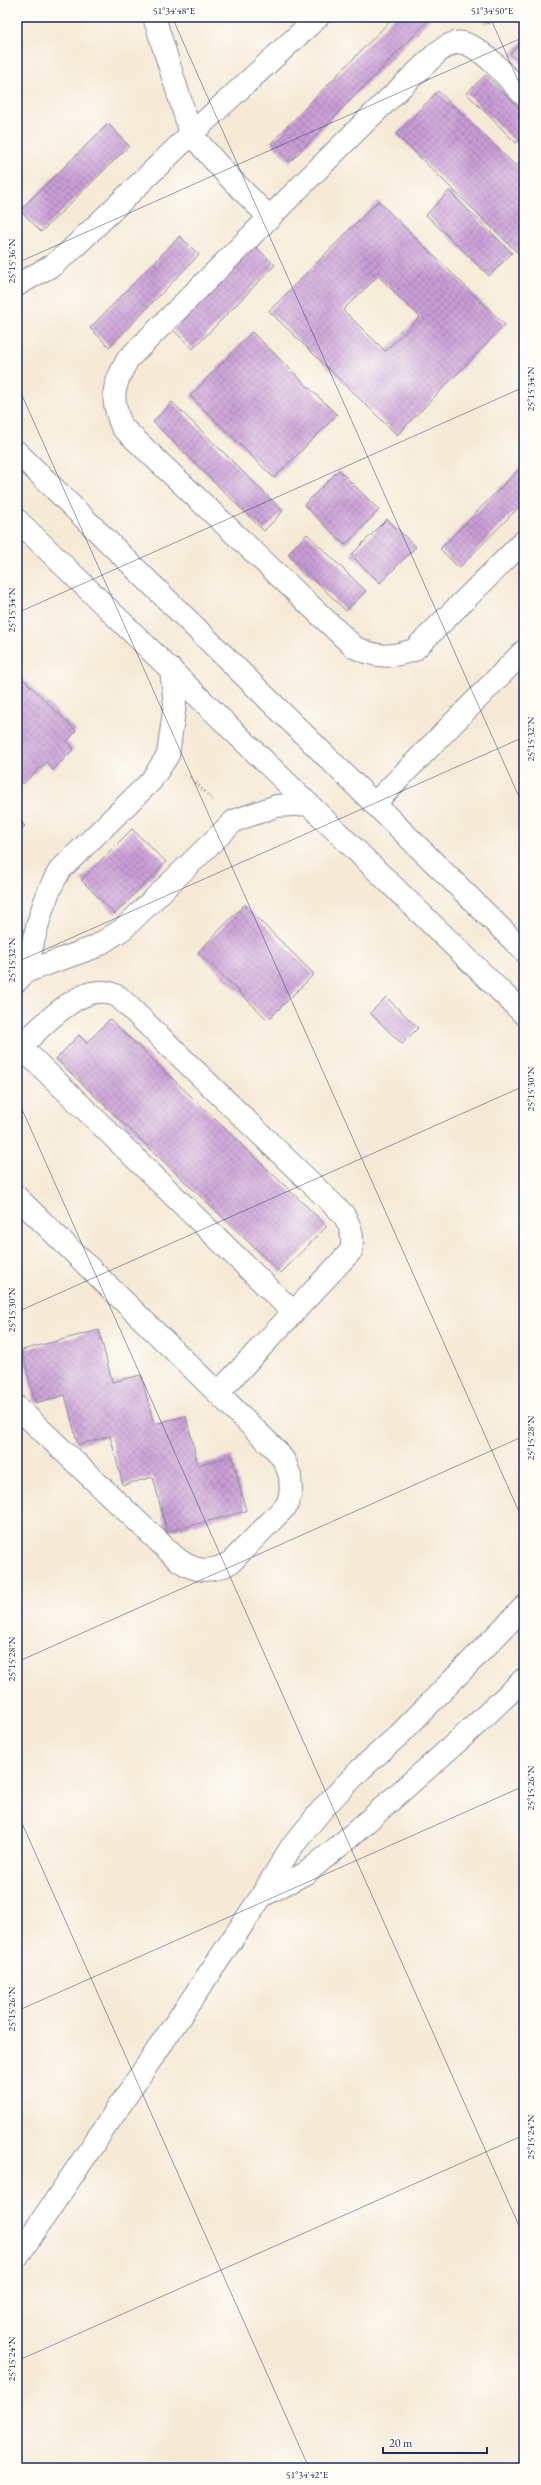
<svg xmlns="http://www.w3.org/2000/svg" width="541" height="2485" viewBox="0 0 541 2485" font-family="'EB Garamond',serif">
<defs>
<pattern id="building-cross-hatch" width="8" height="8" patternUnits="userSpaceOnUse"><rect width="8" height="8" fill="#c99dd5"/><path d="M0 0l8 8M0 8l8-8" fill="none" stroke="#a280b0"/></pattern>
</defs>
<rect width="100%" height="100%" fill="#fdfcf7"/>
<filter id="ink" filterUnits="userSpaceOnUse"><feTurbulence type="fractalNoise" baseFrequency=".025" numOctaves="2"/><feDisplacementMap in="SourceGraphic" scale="8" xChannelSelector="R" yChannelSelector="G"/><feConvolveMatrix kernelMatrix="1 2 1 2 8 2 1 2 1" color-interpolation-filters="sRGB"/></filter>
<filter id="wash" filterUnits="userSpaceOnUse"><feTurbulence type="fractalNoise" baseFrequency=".012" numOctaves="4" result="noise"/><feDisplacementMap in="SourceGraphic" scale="16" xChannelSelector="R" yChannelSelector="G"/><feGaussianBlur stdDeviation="0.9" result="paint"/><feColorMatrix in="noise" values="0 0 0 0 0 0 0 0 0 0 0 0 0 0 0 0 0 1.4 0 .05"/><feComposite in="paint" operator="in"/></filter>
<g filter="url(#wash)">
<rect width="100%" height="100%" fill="#f6ead6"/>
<g id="blocks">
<!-- building -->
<path fill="url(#building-cross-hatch)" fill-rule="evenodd" d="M394 17H432L290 162 271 143Z
M480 17H495L488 24Z
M524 39V67L510 54Z
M486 75 524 113V136L516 143 466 93Z
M438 91 516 166 524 159V259L396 134Z
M108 124 129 146 41 232 20 210Z
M449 191 512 253 489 276 426 215Z
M378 201 505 325 397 435 269 311ZM378 276 420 317 385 351 343 310Z
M180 236 199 255 109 347 90 328Z
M254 245 275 265 193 349 173 330Z
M252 332 337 415 274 478 190 396Z
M172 402 283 511 264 531 153 422Z
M524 464V502L459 568 440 549Z
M339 470 379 510 345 545 304 505Z
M387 519 416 547 380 583 351 555Z
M307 534 366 591 346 611 288 554Z
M17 673 76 731 67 741 74 749 53 770 46 762 23 784 17 778Z
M17 819 25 826 17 834Z
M132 829 166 862 115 914 81 880Z
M244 905 314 974 268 1020 198 952Z
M386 997 418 1028 402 1044 370 1013Z
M110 1019 327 1226 281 1273 56 1059 79 1035 87 1043Z
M99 1330 112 1382 141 1375 154 1424 186 1416 198 1465 232 1456 246 1511 167 1532 153 1477 123 1485 110 1436 78 1445 65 1395 35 1403 22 1350Z"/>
</g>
</g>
<g filter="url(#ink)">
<use href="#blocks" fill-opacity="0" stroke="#888c9a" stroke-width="1"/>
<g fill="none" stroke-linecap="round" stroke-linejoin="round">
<!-- minor casing -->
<g stroke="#888c9a" stroke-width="24">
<path id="minor" d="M154 17 191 134 227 175 270 218
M524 95C509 80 483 47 463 43 453 41 445 47 438 52L370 117 128 359C112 387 110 398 122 427L354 647C378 658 389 658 414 650L524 541
M17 285 53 265 70 251 191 134 318 17
M17 452 524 951
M17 520 524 1014
M374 804 524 651
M25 972C35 938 41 900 60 870L151 781 168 755 175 704 171 669
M18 980 25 972 95 947 123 929 234 821 276 806 309 804
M21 1047 293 1312
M17 1051C34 1033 73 992 99 992 106 991 113 994 119 997L343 1214C351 1227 354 1236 351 1251L219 1392
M17 1197 276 1450 285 1462 290 1476 291 1490 288 1504 231 1562C211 1574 193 1572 175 1557L17 1407
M262 1896 306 1873 345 1841 466 1734 524 1679
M17 2257 261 1897 290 1849 324 1807 361 1769 401 1733 524 1607"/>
</g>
<!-- path -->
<path stroke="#888c9a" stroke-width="2.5" stroke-dasharray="1 3" stroke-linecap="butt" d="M190 777 213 800"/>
<!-- minor -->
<use href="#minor" stroke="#fff" stroke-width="22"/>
</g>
</g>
<!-- ticks -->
<path fill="none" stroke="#1b2f5e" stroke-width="1" stroke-opacity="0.45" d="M172 17 524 808M490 17 524 94M17 263 524 37M17 384 524 1523M17 613 524 387M17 962 524 737M17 1098 524 2237M17 1312 524 1086M17 1662 524 1436M17 1812 309 2468M17 2011 524 1786M17 2361 524 2135"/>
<!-- margin -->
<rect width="541" height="2485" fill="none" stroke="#fdfcf7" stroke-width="44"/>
<!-- scale -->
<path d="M383 2447v6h104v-6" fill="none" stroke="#1b2f5e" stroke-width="2"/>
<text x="389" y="2447" font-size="12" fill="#1b2f5e" stroke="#fdfcf7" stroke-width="3" paint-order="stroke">20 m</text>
<rect x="22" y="22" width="497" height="2441" fill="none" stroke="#1b2f5e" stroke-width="1.5"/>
<g font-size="10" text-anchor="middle" fill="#1b2f5e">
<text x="174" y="14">51°34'48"E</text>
<text x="492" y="14">51°34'50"E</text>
<text transform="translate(11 261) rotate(-90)" y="4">25°15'36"N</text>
<text transform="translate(530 389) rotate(-90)" y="4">25°15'34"N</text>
<text transform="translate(11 610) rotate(-90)" y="4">25°15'34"N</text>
<text transform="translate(530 739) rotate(-90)" y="4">25°15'32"N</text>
<text transform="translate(11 960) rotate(-90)" y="4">25°15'32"N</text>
<text transform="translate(530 1089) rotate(-90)" y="4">25°15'30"N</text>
<text transform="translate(11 1310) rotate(-90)" y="4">25°15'30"N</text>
<text transform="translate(530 1438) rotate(-90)" y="4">25°15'28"N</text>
<text transform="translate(11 1659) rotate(-90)" y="4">25°15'28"N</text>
<text transform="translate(530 1788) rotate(-90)" y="4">25°15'26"N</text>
<text transform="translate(11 2009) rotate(-90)" y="4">25°15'26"N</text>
<text transform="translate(530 2137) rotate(-90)" y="4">25°15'24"N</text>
<text transform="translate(11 2359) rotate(-90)" y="4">25°15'24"N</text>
<text x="307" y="2478">51°34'42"E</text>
</g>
</svg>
